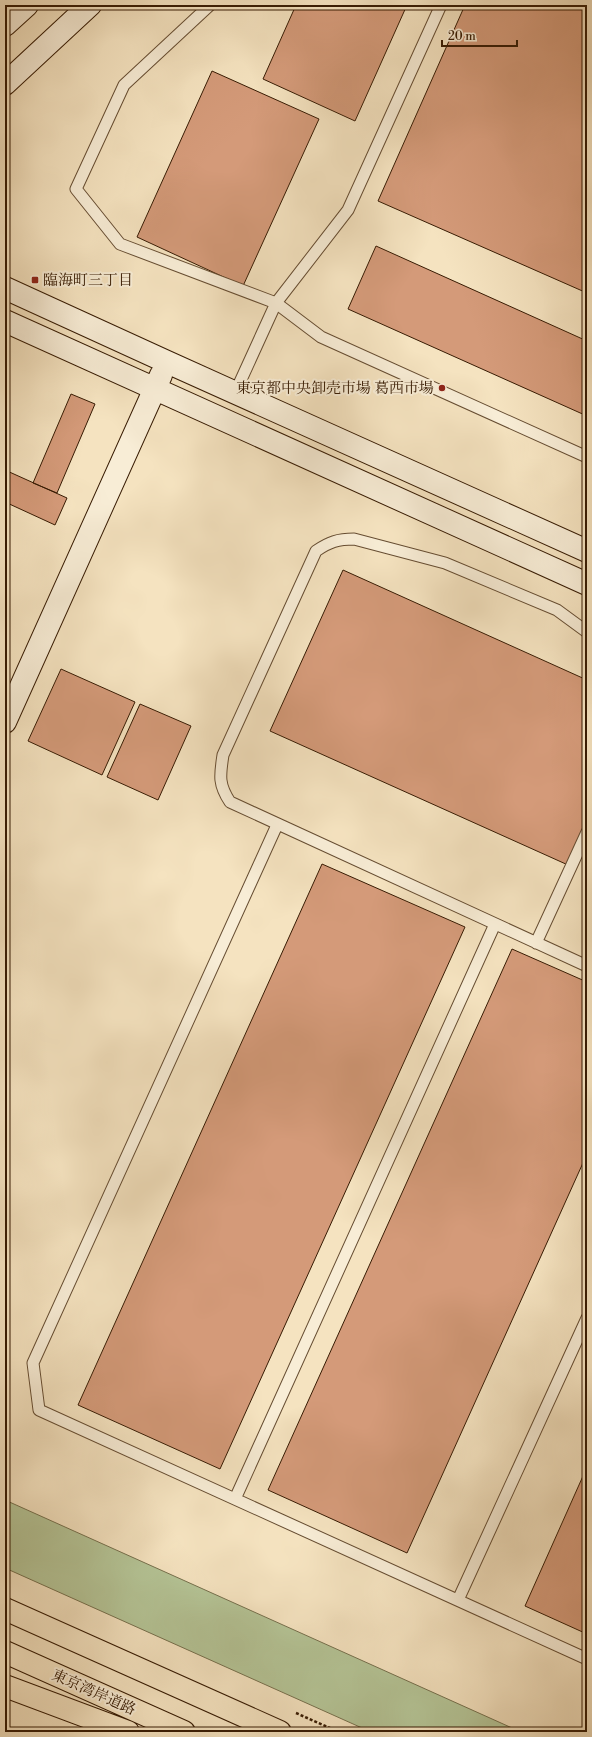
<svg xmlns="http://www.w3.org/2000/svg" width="592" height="1737" viewBox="0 0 592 1737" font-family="'Libre Bodoni','Noto Serif JP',serif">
<rect width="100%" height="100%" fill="#f5e3c0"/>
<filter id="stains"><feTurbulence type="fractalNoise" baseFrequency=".005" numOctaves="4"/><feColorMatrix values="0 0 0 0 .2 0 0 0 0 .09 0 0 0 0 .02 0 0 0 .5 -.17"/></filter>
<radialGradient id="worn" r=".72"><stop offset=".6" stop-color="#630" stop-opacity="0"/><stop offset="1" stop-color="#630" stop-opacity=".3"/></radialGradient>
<!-- green -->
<path fill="#b5c597" stroke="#76704d" d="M5 1500 521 1732H371L5 1568Z"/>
<!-- building -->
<path fill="#d49a79" stroke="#371b03" d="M296 5H407L355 121 263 79Z
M465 5H587V293L378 201Z
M212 71 319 119 243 286 137 237Z
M376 246 587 341V416L348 309Z
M71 394 95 404 57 493 33 483Z
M5 470 67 498 55 525 5 502Z
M343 570 587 680V822L568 865 270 731Z
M61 669 135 702 102 775 28 741Z
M140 704 191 726 158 800 107 777Z
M322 864 465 927 220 1469 78 1405Z
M512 949 587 982V1154L407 1553 268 1490Z
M587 1467V1634L525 1606Z"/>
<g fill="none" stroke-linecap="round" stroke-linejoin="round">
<!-- lane casing -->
<g stroke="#664d32" stroke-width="13">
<path id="lane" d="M210 5 124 85 76 189 120 244 276 303 348 210 441 5
M235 393 276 303 321 337 587 457
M587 632 557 610 445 563 354 539C338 539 329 542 316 551L223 755C220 775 218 784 230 802L587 966
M277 825 33 1363 39 1410 587 1659
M536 943 587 832
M235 1499 495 924
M458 1600 587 1318"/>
</g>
<!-- secondary casing -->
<g stroke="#371b03" stroke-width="24">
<path id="secondary" d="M5 25 27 5
M5 84 90 5
M5 288 167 362 587 551
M5 321 587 584
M5 722 161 375"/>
</g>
<!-- highway casing -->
<g stroke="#371b03" stroke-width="24">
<path id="highway" d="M5 1609 280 1732
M5 1652 184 1732
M5 1686 128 1732"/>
</g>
<!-- path -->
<path stroke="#371b03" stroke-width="2.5" stroke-dasharray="3 2" stroke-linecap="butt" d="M296 1713 339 1732"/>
<!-- lane -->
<use href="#lane" stroke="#f8edd6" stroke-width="11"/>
<!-- secondary -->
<use href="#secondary" stroke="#f8edd6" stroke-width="22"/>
<!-- highway -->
<use href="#highway" stroke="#f5e3c0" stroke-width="22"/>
</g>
<!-- markers -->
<g fill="#8f2418" stroke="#f8edd6" stroke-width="1.5">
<rect x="31" y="276" width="8" height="8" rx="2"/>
<circle cx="442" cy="388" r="4"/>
</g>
<g text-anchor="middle" stroke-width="4" stroke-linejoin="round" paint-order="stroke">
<!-- poi labels -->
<g font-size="15" fill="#371b03" stroke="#f8edd6" text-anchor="start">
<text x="43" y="285">臨海町三丁目</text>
<text x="434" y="393" text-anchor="end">東京都中央卸売市場 葛西市場</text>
</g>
<!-- street labels -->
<g font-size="15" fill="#371b03" stroke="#f8edd6">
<text transform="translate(94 1692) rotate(24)" y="5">東京湾岸道路</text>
</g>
</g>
<!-- margin -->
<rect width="592" height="1737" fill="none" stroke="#f5e3c0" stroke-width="20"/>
<rect x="6" y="6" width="580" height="1725" fill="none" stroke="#371b03" stroke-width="2"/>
<rect x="10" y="10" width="572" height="1717" fill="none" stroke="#371b03"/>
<!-- scale -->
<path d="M442 40v6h75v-6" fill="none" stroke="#371b03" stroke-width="2"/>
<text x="448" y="40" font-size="12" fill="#371b03" stroke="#f8edd6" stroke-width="3" paint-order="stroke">20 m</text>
<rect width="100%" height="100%" filter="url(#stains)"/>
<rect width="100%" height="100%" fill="url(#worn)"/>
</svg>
